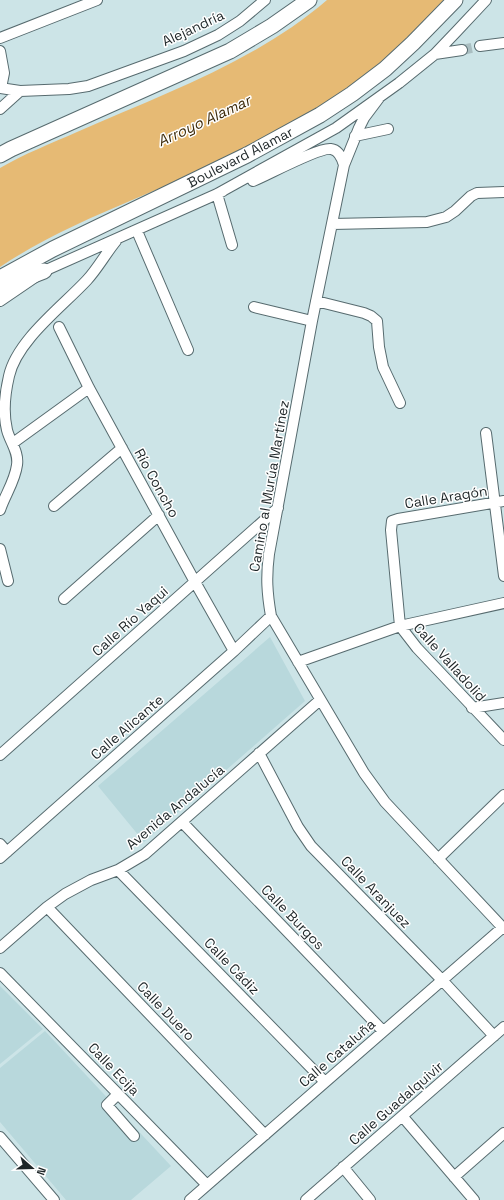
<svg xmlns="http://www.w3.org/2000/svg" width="504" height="1200" viewBox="0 0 504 1200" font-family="'Space Grotesk',sans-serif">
<rect width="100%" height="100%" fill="#cce4e7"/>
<!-- built -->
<path fill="#b8d8dc" d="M270 637 305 701 144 842 98 786Z
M0 986 43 1029 0 1064Z
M45 1031 171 1166 131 1200H66L0 1122V1068Z"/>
<!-- water -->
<path fill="#e6ba74" d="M327 0H446C421 25 397 52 369 73 334 101 293 125 254 145 171 189 78 215 0 267V168C24 154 52 143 77 132 163 94 255 62 327 0Z"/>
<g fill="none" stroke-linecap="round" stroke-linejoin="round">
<!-- minor-tunnel -->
<path stroke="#a9bec1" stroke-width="10" stroke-dasharray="10 5" stroke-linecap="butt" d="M462 50 480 46"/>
<!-- minor casing -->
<g stroke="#576b6f" stroke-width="12">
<path id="minor" d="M0 38 97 0
M480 46 504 43
M0 51 4 73 1 88
M435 54 462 50
M0 88 20 91 69 89 88 86 184 51 218 35 240 21 265 0
M379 98 364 118 359 128 344 165 312 321 269 554C266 577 267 593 271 616L364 773 385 802 504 929
M0 109 20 91
M355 136 388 129
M253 181C268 175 319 147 331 149 339 150 342 158 344 165
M223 191 217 194 232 245
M332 224 427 222 446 217 455 211 471 196 477 193 504 192
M137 231 188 350
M0 301 44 271 217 194 336 128 399 83 435 54 456 32 486 0
M316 301 364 313 371 316 377 321 379 347 383 367 400 403
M254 307 312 321
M59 327 89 388 195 582 234 651
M486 433 504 576
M13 443 89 388
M504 501 398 519 392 521 391 530 400 626 417 648 504 740
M54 506 122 448
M0 510C5 495 15 481 17 465 19 452 10 442 7 430 3 413 5 393 9 376 17 340 63 306 87 280 98 268 106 253 116 241
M0 549 8 581
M64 599 159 515
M298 662 400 626 504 603
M472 708 504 703
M259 753 298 827 311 846 442 980 494 1036
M0 755 278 508
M182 822 383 1031
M0 844 7 852
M0 858 234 651 271 616
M438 859 504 795
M118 870 325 1082
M47 907 265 1135
M0 948 47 907 65 894 91 880 118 870 145 854 320 700
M0 973 207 1185
M118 1094 107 1105 134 1136
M403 1117 474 1200
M0 1137 54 1200
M343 1167 370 1200
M454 1177 504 1133
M190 1200 502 928
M306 1200 504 1027"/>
</g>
<!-- highway casing -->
<g stroke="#576b6f" stroke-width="17">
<path id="highway" d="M0 155 11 149 230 51 272 26 309 0
M0 278 53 249 247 155 320 115 352 94 385 69 413 43 455 0
M0 288 44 271"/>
</g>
<!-- minor -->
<use href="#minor" stroke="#fff" stroke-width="10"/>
<!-- highway -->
<use href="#highway" stroke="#fff" stroke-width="15"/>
</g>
<g text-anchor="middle" stroke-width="3" stroke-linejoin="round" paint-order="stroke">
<!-- street labels -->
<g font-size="14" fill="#1e2628" stroke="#fff">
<text transform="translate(193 28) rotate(-25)" y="5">Alejandría</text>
<text transform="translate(240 157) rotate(-27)" y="5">Boulevard Alamar</text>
<text transform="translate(157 483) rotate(61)" y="5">Río Concho</text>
<text transform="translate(269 486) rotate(-80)" y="5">Camino al Murúa Martínez</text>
<text transform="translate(446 497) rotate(-9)" y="5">Calle Aragón</text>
<text transform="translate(130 621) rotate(-42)" y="5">Calle Río Yaqui</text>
<text transform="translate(450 662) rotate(48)" y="5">Calle Valladolid</text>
<text transform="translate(127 727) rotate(-41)" y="5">Calle Alicante</text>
<text transform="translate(175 807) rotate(-40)" y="5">Avenida Andalucía</text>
<text transform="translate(376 892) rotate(46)" y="5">Calle Aranjuez</text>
<text transform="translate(293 917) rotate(46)" y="5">Calle Burgos</text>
<text transform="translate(232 966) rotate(46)" y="5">Calle Cádiz</text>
<text transform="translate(166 1011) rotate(46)" y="5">Calle Duero</text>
<text transform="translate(337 1053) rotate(-41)" y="5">Calle Cataluña</text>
<text transform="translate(114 1069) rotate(46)" y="5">Calle Ecija</text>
<text transform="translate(396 1103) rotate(-41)" y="5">Calle Guadalquivir</text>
</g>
<!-- water labels -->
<g font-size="15" font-style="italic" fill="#3c2a0a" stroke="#fff">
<text transform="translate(204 121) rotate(-25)" y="5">Arroyo Alamar</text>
</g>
</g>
<!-- north arrow -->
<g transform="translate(32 1168) rotate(110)" stroke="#ffffff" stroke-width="3" paint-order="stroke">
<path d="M0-3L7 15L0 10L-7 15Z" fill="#1e2628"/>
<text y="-6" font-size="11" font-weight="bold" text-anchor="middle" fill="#1e2628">N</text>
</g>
</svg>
